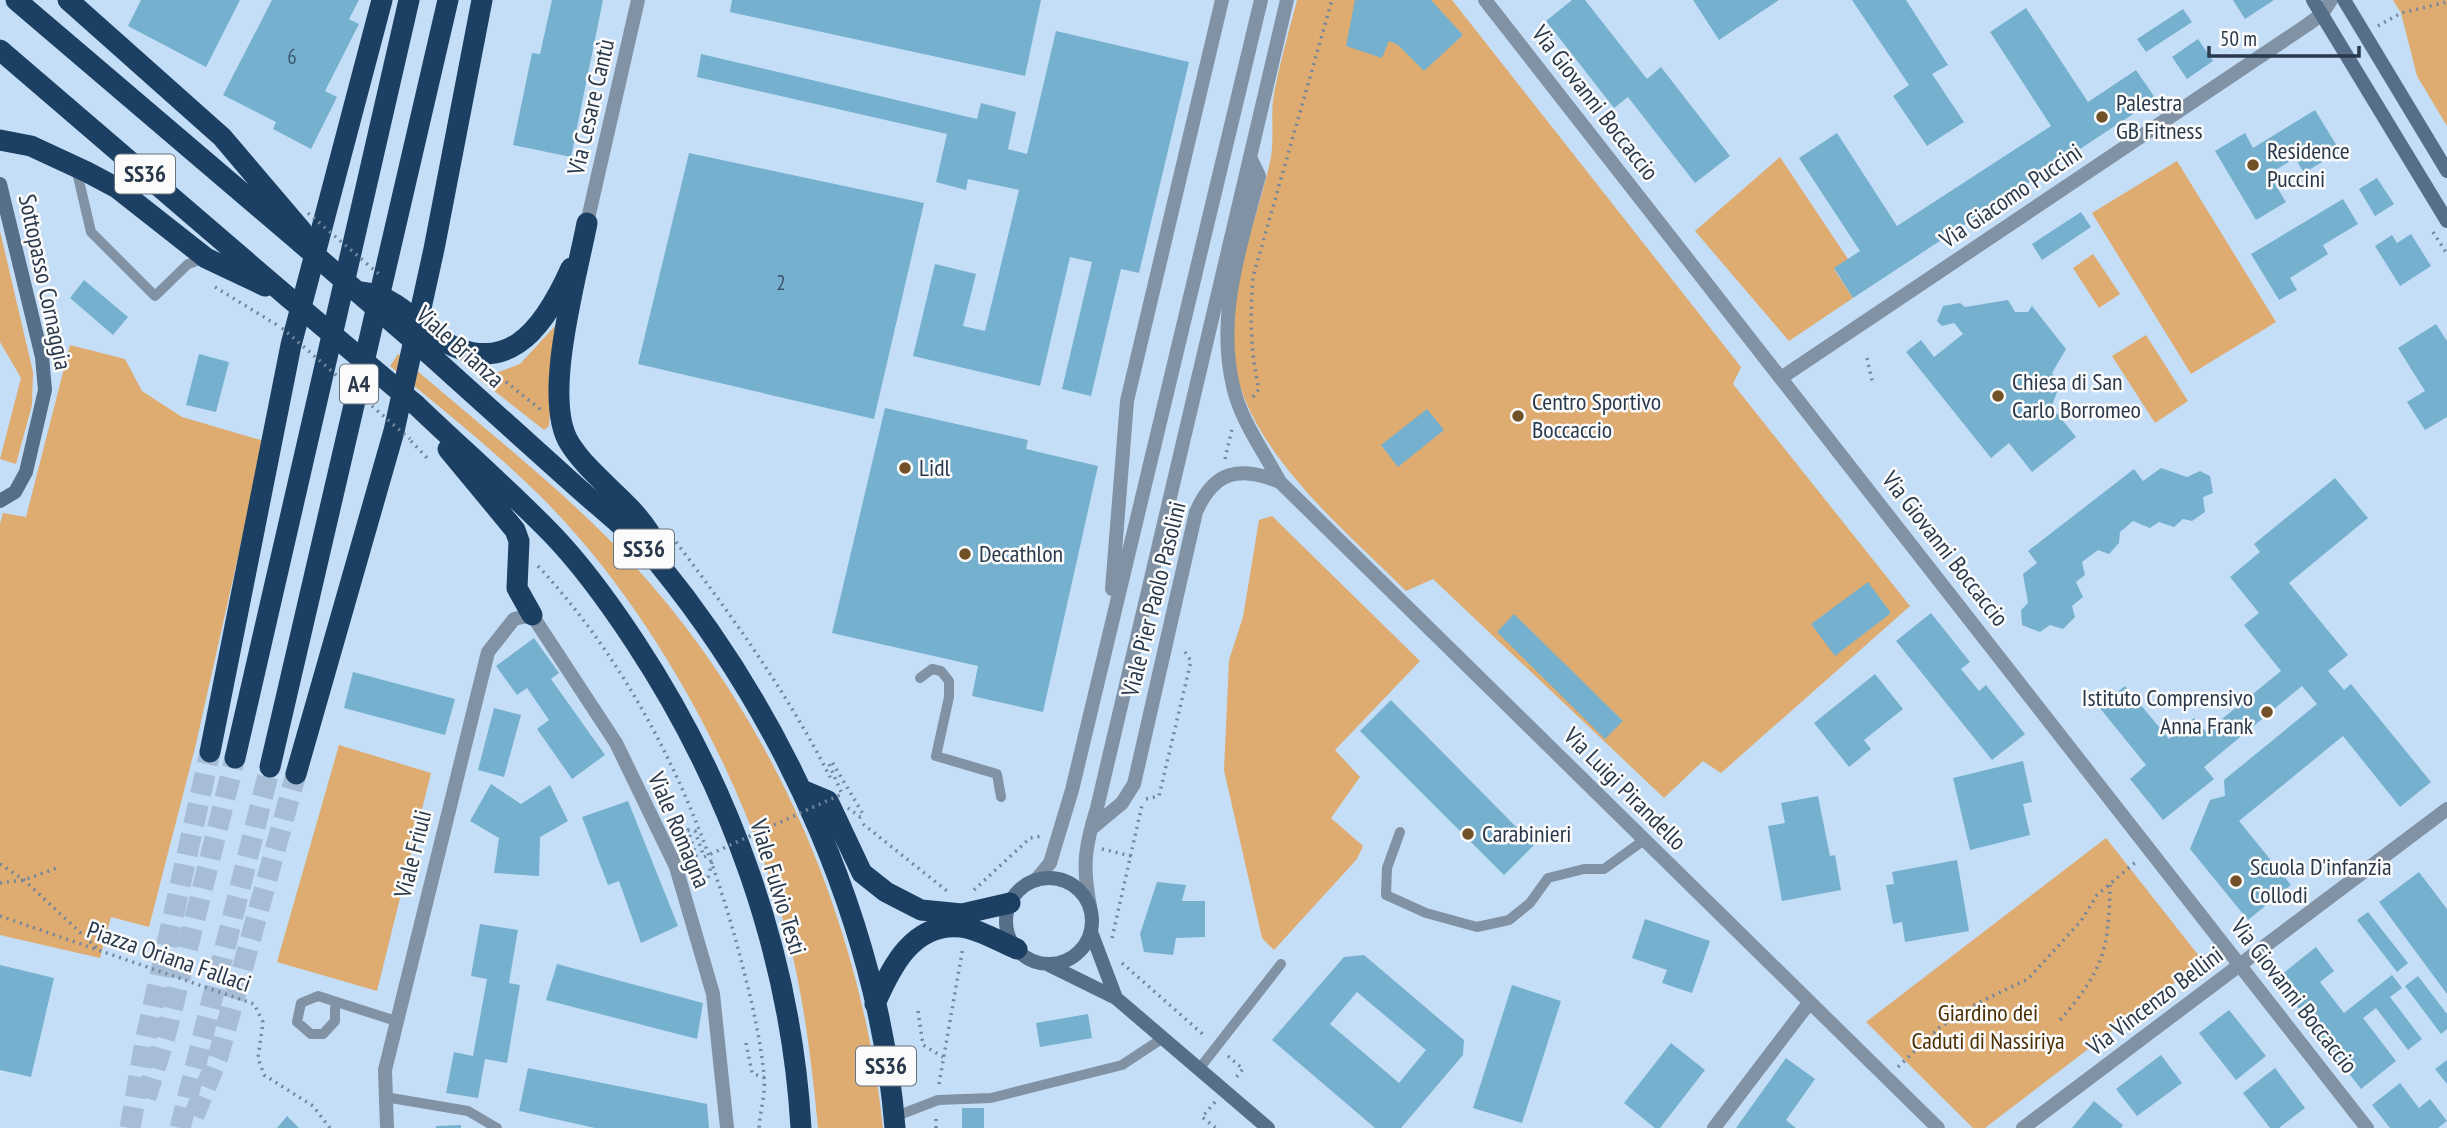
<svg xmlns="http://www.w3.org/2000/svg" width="2447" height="1128" viewBox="0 0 2447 1128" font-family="'PT Sans Narrow',sans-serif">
<rect width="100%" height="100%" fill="#c5def8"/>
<!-- green -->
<path fill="#deab70" d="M1297 0H1452L1741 367 1733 384 1910 606 1721 773 1703 761 1664 798 1433 579 1406 591C1338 523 1231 438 1231 333 1232 276 1258 217 1270 162 1275 140 1270 116 1274 93 1280 62 1289 31 1297 0Z
M2393 0H2447V126L2417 76 2401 13Z
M1780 157 1848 259 1834 269 1853 298 1789 341 1695 231Z
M2177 161 2276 322 2191 374 2092 213Z
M0 231 33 372 32 405 16 464 0 459 21 378 0 342Z
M2093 254 2120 294 2099 308 2073 268Z
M556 325 549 426 544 430 479 379 520 364Z
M2146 335 2188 401 2155 423 2112 356Z
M70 345 125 359 142 391 182 417 264 441 195 748 149 927 111 917 100 958 0 935V524L3 513 26 517Z
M398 354C474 421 562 488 631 562 772 714 861 922 883 1128H818C812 1067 805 1005 790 945 748 785 654 606 534 490 489 446 438 406 390 366Z
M1272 516 1420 661 1335 750 1360 777 1331 818 1363 846 1357 859 1274 950 1262 938 1224 770 1229 660 1243 617 1259 520Z
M339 745 431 773 377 991 277 962Z
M2106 838 2203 961 1985 1128H1973L1866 1022Z"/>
<!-- building -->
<path fill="#75b1ce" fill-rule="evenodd" d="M141 0H240L206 67 128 26Z
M272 0H359L349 19 359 24 325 91 337 97 311 149 273 129 276 122 223 95Z
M552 0H603L571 157 513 145 532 53 540 54Z
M732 0H1041L1025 76 730 12Z
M1355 0H1431L1463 35 1424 71 1398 45 1389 41 1382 58 1346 46Z
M1572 0H1585L1647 79 1661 67 1730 156 1695 183 1628 97 1614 108 1546 21Z
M1693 0H1779L1719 40Z
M1852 0H1906L1948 65 1932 74 1964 122 1927 146 1893 96 1909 85Z
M2233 0H2274L2245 19Z
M2026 8 2088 102 2136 70 2156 99 1853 298 1834 268 1860 251 1799 158 1837 133 1897 226 2051 126 1990 32Z
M2183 9 2192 22 2146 52 2137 39Z
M1056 31 1189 62 1139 273 1121 269 1091 396 1062 389 1092 262 1070 257 1040 386 913 356 935 264 976 274 963 326 985 331 1019 190 968 179 966 190 936 182 947 134 697 77 701 54 977 119 981 103 1016 112 1008 149 1027 154Z
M2198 39 2213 61 2187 79 2172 57Z
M2315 110 2340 151 2304 173 2295 158 2269 174 2286 202 2256 220 2215 151 2245 133 2253 148Z
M689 153 924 203 874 419 638 364Z
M2377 178 2394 204 2375 216 2359 189Z
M2343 199 2358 224 2323 245 2328 254 2290 278 2297 290 2279 300 2251 254Z
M2081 212 2091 227 2042 260 2032 244Z
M2411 234 2431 266 2400 286 2375 246 2392 235 2397 243Z
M84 280 128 317 113 335 70 298Z
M2008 300 2015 312H2028L2032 306 2066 349 2052 373 2060 384 2047 419 2056 412 2076 437 2032 472 2009 443 1991 458 1906 352 1921 340 1934 357 1963 334 1954 323 1942 326 1937 321 1943 306 1960 303 1965 307Z
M2436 324 2447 341V417L2425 430 2407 402 2425 391 2398 348Z
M199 354 229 362 216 412 186 405Z
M885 408 1028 440 1026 449 1098 466 1043 712 972 696 978 666 832 633Z
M1427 409 1444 430 1398 467 1381 445Z
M2161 468 2187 477 2200 471 2210 476 2213 493 2203 497 2205 512 2192 521 2183 519 2174 527 2159 522 2150 528 2133 521 2120 532 2119 543 2109 554 2098 550 2082 562 2085 575 2076 582 2083 597 2072 606 2075 617 2063 629 2050 625 2040 632 2022 625 2021 610 2028 603 2023 574 2037 563 2028 551 2134 469 2143 481Z
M2335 478 2368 518 2289 583 2348 655 2328 671 2344 690 2351 684 2431 782 2400 807 2343 736 2239 821 2291 885 2248 920 2190 849 2210 800 2225 796 2224 780 2317 704 2302 686 2204 767 2214 779 2163 820 2130 779 2146 765 2099 707 2125 686 2169 739 2194 718 2206 732 2281 671 2244 625 2259 613 2230 577 2260 552 2254 544Z
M1868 582 1891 613 1835 656 1811 624Z
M1931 613 1970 662 1961 669 1979 691 1986 685 2025 734 1992 760 1896 641Z
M1514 614 1623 721 1605 739 1497 632Z
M534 638 559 673 551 679 605 755 572 779 537 729 549 720 527 688 517 695 496 666Z
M353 672 455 699 445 735 344 708Z
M1875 674 1903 709 1864 740 1871 749 1849 767 1814 723Z
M1391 700 1534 845 1504 875 1360 731Z
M494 708 521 715 504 777 478 770Z
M2023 761 2032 802 2023 804 2030 835 1970 850 1953 778Z
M491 784 521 804 550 785 568 821 540 837 539 876 494 873 499 838 470 821Z
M1818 796 1830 856 1835 855 1841 890 1782 901 1768 826 1785 823 1781 803Z
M628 801 678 926 641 943 619 881 608 885 582 817Z
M1957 860 1969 931 1905 942 1902 922 1893 924 1886 885 1894 884 1892 872Z
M2419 872 2447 909V994L2379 902Z
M1157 882 1186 885 1182 901H1205V937L1176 938 1173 955 1144 952 1140 934Z
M2368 912 2408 963 2397 972 2357 920Z
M1645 919 1710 941 1692 993 1662 983 1667 970 1632 958Z
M480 924 518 930 509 983 520 985 507 1063 485 1059 478 1098 446 1093 454 1052 473 1056 487 979 471 976Z
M2316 947 2334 971 2320 982 2344 1013 2392 975 2402 988 2390 997 2422 1039 2408 1050 2376 1008 2363 1018 2396 1061 2361 1089 2276 979Z
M1364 955 1464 1040 1463 1055 1401 1128H1375L1272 1040 1344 957ZM1357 992 1426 1050 1399 1083 1330 1024Z
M557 964 703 1003 697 1039 546 1000Z
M0 965 54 978 31 1077 0 1070Z
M2418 976 2447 1014V1029L2441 1034 2405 986Z
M1512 985 1561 1001 1522 1123 1473 1108Z
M2229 1010 2266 1056 2236 1080 2199 1033Z
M1088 1014 1092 1038 1040 1047 1036 1023Z
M1671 1043 1705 1070 1660 1128H1655L1624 1103Z
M2161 1055 2182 1083 2137 1116 2116 1089Z
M1786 1058 1815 1079 1786 1120 1796 1128H1736Z
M2447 1060V1084L2435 1069Z
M528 1068 707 1104 709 1128H595L519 1111Z
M2275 1068 2305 1108 2279 1128H2270L2243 1093Z
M2400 1083 2419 1108 2430 1099 2447 1121 2438 1128H2390L2372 1105Z
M2094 1101 2123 1125 2121 1128H2072Z
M962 1108H984V1128H962Z
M287 1116 299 1128H277Z
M461 1125V1128H436V1126Z"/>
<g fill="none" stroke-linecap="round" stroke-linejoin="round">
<!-- highway-tunnel -->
<path stroke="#a6bdd5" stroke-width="21" stroke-dasharray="21 10" stroke-linecap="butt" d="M146 1098 167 1030 235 758
M194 1116 218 1057 296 774
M130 1128 145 1042 210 752
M180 1128 270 767"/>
<!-- path -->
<path stroke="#72869c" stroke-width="3.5" stroke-dasharray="2 5" stroke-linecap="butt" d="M2378 26 2401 13 2447 2
M2433 232 2447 254
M215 287 277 325
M1867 358 1873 385
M495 373 541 410
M1253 397 1259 389C1250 351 1250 316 1253 277L1332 0
M411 441 430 461
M1225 459 1232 429
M676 542C734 619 789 695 832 781
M538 566C640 676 704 816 741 960 751 998 760 1036 764 1075 766 1092 760 1111 759 1128
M1146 799 1159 796 1191 661 1183 649
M863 824 947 891
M1102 849 1131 856
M0 864 24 880 100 951
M0 883 24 880 57 868
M974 890 1030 838 1043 836
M0 916 254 1004 263 1022 258 1058 264 1075 313 1106 330 1128
M1112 938 1142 805
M1122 963 1206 1037
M918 1011 923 1045 943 1057
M2060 1020C2103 971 2109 950 2110 885
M746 1043 752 1073 765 1078
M1228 1056 1243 1069 1234 1080
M1898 1067 1939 1028 1976 1004 2028 979 2081 921 2097 895 2138 860
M939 1084 963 947
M1215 1102 1202 1117 1216 1128
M936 1128V1116"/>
<!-- lane -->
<path stroke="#8192a4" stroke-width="10" d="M76 168 91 232 155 296 188 264 206 258
M920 678 932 669 941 671 949 681V697L936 756 997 774 1001 797
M1400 832 1387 868 1386 895 1426 913 1477 927 1509 920 1530 903 1548 878 1584 869H1604L1644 840
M335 1008V1021L323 1034H311L297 1022 301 1003 318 996 396 1021
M1199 1069 1281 964
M385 1097 468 1111 497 1128
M894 1117 938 1100 991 1098 1122 1065 1163 1038"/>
<!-- street -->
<path stroke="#8192a4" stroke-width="14" d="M1485 0 2367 1128
M1250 157 1259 176C1241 244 1216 314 1233 386 1240 419 1264 452 1280 482L1938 1128
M587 223 638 0
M1781 378 2307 25 2322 14 2331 0
M1112 589 1127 401 1222 0
M1092 828 1122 803 1134 784 1196 512C1214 471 1239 465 1280 482
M1036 880 1050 863 1072 790 1261 0
M1090 906C1082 866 1085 846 1097 808L1287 0
M387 1128 385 1070 488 652 514 619 532 615 616 743 676 867 713 994 727 1128
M1714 1128 1809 1003
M2023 1128 2447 809"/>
<!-- secondary -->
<path stroke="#556f89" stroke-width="14" d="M2313 0 2447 221
M2344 0 2447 171
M0 184 42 357 45 390 26 472 15 492 0 501
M1006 921a43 43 0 1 1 86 0a43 43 0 1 1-86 0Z
M1091 932 1116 998
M1047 964 1116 998 1268 1128"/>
<!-- highway -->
<path stroke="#1b4063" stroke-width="21" d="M16 0 301 243
M68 0 222 137 302 231
M0 50 289 298
M0 140 31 146 87 172 117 188 206 258 265 286
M587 223C577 276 541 400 570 444 591 477 628 499 649 532 654 540 656 553 658 563
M432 334C504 384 543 331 571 268
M428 353C478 398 528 443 578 488 605 512 636 536 659 564 786 720 879 926 895 1128
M416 405C461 448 508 489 551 533 582 565 610 604 635 642 730 786 791 955 801 1128
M448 449 515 530 519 541 517 588 532 615
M210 752 291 345 382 0
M235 758 409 0
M270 767 448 0
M296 774 394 431 434 249 482 0
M804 791 828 801 862 873 886 892 921 910 962 914 1010 903
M875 1004C891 967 913 922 961 927 979 929 1000 942 1017 949"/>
<!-- path-bridge -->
<path stroke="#72869c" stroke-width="3.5" stroke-dasharray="2 5" stroke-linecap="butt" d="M308 213 380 275
M282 328 410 439
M712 862 708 878 702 875 688 830 695 831 704 857 842 794 829 764 832 762 863 814 860 817 848 808"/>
<!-- highway-bridge -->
<path stroke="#1b4063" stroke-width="21" d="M301 243 428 353
M361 292C391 295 410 315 432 334
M289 298 416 405"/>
</g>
<!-- markers -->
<g fill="#725128" stroke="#fbfbfb" stroke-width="2.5">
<circle cx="2102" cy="117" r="7"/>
<circle cx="2253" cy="165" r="7"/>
<circle cx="1998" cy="396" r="7"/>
<circle cx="1518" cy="416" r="7"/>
<circle cx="905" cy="468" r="7"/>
<circle cx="965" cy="554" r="7"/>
<circle cx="2267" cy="712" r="7"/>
<circle cx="1468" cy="834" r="7"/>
<circle cx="2236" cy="881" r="7"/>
</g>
<g text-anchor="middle" stroke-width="5" stroke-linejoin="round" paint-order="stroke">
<!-- number labels -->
<g font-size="21" fill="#3c576c">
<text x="292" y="64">6</text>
<text x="781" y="290">2</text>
</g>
<!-- shield labels -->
<g fill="#fbfbfb" stroke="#687380" stroke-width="2">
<rect x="115" y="154.5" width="60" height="39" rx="5"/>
<rect x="340" y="364.5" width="38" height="39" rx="5"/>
<rect x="614" y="529.5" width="60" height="39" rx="5"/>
<rect x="856" y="1046.5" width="60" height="39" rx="5"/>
</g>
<g font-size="23" font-weight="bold" fill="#29394b">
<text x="145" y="182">SS36</text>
<text x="359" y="392">A4</text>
<text x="644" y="557">SS36</text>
<text x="886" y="1074">SS36</text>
</g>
<!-- street labels -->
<g font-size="24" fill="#29394b" stroke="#fbfbfb">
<text transform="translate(1595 103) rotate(52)" y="8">Via Giovanni Boccaccio</text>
<text transform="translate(591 107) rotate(-77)" y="8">Via Cesare Cantù</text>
<text transform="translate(2011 196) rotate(-34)" y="8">Via Giacomo Puccini</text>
<text transform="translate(45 282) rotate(78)" y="8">Sottopasso Cornaggia</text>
<text transform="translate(460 347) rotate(42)" y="8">Viale Brianza</text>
<text transform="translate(1945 549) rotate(52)" y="8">Via Giovanni Boccaccio</text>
<text transform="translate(1154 599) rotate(-76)" y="8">Viale Pier Paolo Pasolini</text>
<text transform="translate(1625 789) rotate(45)" y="8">Via Luigi Pirandello</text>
<text transform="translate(679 830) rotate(67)" y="8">Viale Romagna</text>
<text transform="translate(413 854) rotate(-76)" y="8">Viale Friuli</text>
<text transform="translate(778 887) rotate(73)" y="8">Viale Fulvio Testi</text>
<text transform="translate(169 957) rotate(19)" y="8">Piazza Oriana Fallaci</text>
<text transform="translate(2294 996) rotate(52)" y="8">Via Giovanni Boccaccio</text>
<text transform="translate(2155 1001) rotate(-37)" y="8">Via Vincenzo Bellini</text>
</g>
<!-- poi labels -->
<g font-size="24" fill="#29394b" stroke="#fbfbfb" text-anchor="start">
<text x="2116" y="111">Palestra<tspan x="2116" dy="28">GB Fitness</tspan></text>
<text x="2267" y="159">Residence<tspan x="2267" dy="28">Puccini</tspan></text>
<text x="2012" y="390">Chiesa di San<tspan x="2012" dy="28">Carlo Borromeo</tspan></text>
<text x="1532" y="410">Centro Sportivo<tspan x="1532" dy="28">Boccaccio</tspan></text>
<text x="919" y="476">Lidl</text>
<text x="979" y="562">Decathlon</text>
<text x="2253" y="706" text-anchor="end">Istituto Comprensivo<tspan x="2253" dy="28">Anna Frank</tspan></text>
<text x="1482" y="842">Carabinieri</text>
<text x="2250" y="875">Scuola D'infanzia<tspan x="2250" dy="28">Collodi</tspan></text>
</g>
<!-- park labels -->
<g font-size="24" fill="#4c2e01" stroke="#fbfbfb">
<text x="1988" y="1021">Giardino dei<tspan x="1988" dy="28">Caduti di Nassiriya</tspan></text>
</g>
</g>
<!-- scale -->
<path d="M2209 46v10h150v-10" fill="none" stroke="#29394b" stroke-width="3.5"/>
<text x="2220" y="46" font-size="21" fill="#29394b" stroke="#fbfbfb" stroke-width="5" paint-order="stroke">50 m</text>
</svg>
